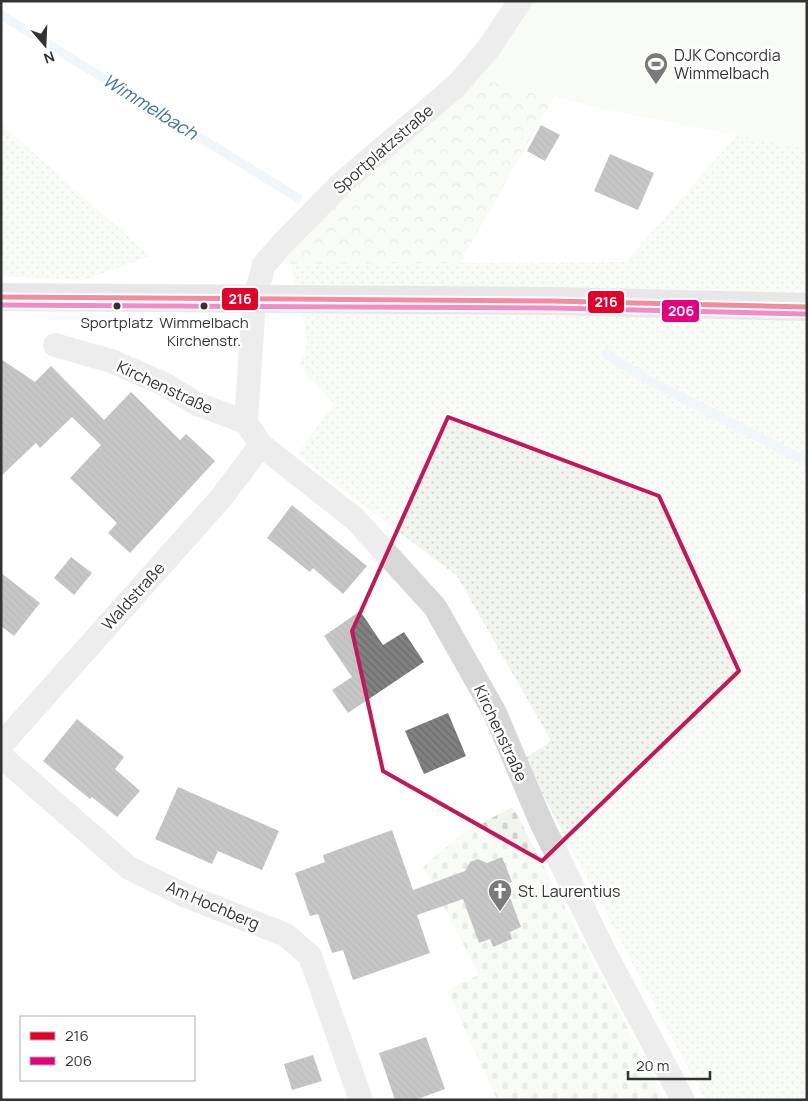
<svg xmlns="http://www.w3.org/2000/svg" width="808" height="1101" viewBox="0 0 808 1101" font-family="Manrope,sans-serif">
<defs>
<pattern id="grass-dots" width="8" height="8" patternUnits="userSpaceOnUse" patternTransform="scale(1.25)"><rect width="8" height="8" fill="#f1f5ed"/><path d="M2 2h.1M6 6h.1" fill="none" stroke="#cfd2cc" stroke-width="1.8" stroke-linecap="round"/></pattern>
<pattern id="forest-crowns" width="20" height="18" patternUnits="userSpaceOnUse" patternTransform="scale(1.25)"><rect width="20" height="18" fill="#f1f5ed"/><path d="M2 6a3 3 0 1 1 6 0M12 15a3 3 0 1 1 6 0" fill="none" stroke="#cfd2cc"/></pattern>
<pattern id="cemetery-stones" width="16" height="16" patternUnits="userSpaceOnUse" patternTransform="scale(1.25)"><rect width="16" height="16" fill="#f1f5ed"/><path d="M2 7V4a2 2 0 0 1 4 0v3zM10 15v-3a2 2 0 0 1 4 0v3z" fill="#cfd2cc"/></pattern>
<pattern id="building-back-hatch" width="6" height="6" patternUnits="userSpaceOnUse" patternTransform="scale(1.25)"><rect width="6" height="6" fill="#818181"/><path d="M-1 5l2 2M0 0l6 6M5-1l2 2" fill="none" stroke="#6a6a6a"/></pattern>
</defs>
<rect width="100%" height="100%" fill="#fff"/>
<!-- grass -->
<path fill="url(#grass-dots)" d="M1 124 150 256 84 280 1 276Z
M737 135 807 149V588L799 601 807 616V1100H705L524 759 551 741 457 576 312 466 298 453 334 404 300 366 308 342 291 264 626 262Z"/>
<!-- forest -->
<path fill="url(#forest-crowns)" d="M455 73 554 97 460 263 291 264 249 262 332 175Z"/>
<!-- cemetery -->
<path fill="url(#cemetery-stones)" d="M513 807 665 1100H497L447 990 479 975 423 867 464 832Z"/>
<!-- garden -->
<path fill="#f1f5ed" d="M505 1H807V149L614 111 455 73Z"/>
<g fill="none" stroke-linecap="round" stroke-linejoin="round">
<!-- stream -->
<path stroke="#ddebf3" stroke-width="9" d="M1 15 298 198
M606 354 650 381 807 462"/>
</g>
<!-- building -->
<path fill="url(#building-back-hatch)" d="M541 125 560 135 545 161 527 151Z
M610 154 654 173 638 210 594 191Z
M1 359 35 382 51 366 104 420 131 392 180 440 186 434 215 461 130 553 108 533 117 523 70 478 101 445 72 417 40 448 36 443 1 476Z
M292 505 367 566 343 594 313 568 310 572 267 538Z
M71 557 92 573 74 595 54 578Z
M1 573 40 603 14 636 1 626Z
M360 611 383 645 404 632 424 662 348 713 332 690 352 677 324 636Z
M448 713 466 756 424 774 405 731Z
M77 719 124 757 115 769 140 791 117 817 92 797 90 799 43 761Z
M178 787 279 831 262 870 218 851 212 864 155 839Z
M392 830 413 890 465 871 470 862 478 859 487 863 502 857 512 882 505 884 521 927 510 932 512 939 493 947 490 939 479 943 463 899 417 915 430 953 353 980 343 950 332 953 318 914 310 916 295 873 325 862 323 855Z
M426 1037 445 1089 415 1100H395L379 1053Z
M313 1055 322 1081 292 1090 284 1064Z"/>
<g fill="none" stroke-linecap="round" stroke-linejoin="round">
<!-- minor -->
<path stroke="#d7d7d7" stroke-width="24" d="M520 1 489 48 456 86 341 184 281 245 264 265 254 300 246 422 261 445 355 519 435 607 495 713 541 822 603 949 683 1100
M55 345 111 361 164 384 197 404 246 422
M1 745 221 498 261 445
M1 756 129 868 184 895 286 935 310 956 361 1100"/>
<!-- primary -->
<path stroke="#cacaca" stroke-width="28" d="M1 297 552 301 807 307"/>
<!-- bus-1 casing -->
<g stroke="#fff" stroke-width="9">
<path id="bus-1" d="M1 297 552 301 807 307"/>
</g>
<!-- bus-2 casing -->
<g stroke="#fff" stroke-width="9">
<path id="bus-2" d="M1 305 552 308 807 314"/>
</g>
<!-- bus-1 -->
<use href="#bus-1" stroke="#e4002b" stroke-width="5"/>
<!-- bus-2 -->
<use href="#bus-2" stroke="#e5007d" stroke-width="5"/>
</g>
<!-- marked area -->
<path d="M0 0H808V1101H0ZM448 417 659 496 739 671 542 861 383 771 352 631Z" fill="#fff" fill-opacity=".55" fill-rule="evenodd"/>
<path fill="none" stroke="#c2185b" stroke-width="4" stroke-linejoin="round" d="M448 417 659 496 739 671 542 861 383 771 352 631Z"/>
<!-- icons -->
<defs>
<g id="stadium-pin" transform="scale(1.25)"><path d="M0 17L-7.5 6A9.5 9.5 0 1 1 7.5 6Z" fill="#7a7a7a" stroke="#fff"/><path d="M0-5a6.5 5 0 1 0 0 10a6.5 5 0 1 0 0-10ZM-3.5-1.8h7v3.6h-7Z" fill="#fff"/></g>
<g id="church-pin" transform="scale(1.25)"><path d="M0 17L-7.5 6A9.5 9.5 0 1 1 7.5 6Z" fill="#7a7a7a" stroke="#fff"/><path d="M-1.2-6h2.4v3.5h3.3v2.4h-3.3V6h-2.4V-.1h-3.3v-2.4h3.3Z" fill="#fff"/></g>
</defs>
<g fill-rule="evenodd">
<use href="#stadium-pin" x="656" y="64"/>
<use href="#church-pin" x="500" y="891"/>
</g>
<!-- markers -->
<g fill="#333" stroke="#fff" stroke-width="2">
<circle cx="117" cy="306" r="4.5"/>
<circle cx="204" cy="306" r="4.5"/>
</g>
<g text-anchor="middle" stroke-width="5" stroke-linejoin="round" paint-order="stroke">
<!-- bus labels -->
<g font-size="15" fill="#333" stroke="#fff">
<text x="117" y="328">Sportplatz</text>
<text x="204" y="328">Wimmelbach<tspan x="204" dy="18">Kirchenstr.</tspan></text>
</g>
<!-- poi labels -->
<g font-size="16" fill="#333" stroke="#fff" text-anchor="start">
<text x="674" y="61">DJK Concordia<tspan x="674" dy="18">Wimmelbach</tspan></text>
<text x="518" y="897">St. Laurentius</text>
</g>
<!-- street labels -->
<g font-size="16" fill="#333" stroke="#fff">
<text transform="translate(383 149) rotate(-41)" y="6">Sportplatzstraße</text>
<text transform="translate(165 387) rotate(25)" y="6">Kirchenstraße</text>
<text transform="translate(133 596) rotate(-48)" y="6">Waldstraße</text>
<text transform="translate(501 733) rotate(65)" y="6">Kirchenstraße</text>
<text transform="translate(213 905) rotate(23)" y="6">Am Hochberg</text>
</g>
<!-- water labels -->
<g font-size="18" font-style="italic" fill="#3f7597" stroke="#fff">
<text transform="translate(150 107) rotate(32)" y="6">Wimmelbach</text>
</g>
</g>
<g stroke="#fff" stroke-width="2">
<rect x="221" y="287" width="38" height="24" rx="5" fill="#e4002b"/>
<rect x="587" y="290" width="38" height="24" rx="5" fill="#e4002b"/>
<rect x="661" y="299" width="39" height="24" rx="5" fill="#e5007d"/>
</g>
<g font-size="14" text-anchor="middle" font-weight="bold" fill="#fff">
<text x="240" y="304">216</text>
<text x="606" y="307">216</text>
<text x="681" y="316">206</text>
</g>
<!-- border -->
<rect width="808" height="1101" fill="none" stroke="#333333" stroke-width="5"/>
<!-- legend -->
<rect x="20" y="1016" width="175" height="65" fill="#ffffff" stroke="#adadad"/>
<rect x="30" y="1032" width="25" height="8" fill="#e4002b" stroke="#adadad"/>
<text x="65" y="1041" font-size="15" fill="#333333">216</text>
<rect x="30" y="1057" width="25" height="8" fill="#e5007d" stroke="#adadad"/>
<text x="65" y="1066" font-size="15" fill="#333333">206</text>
<!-- north arrow -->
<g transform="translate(45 45) rotate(161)" stroke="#ffffff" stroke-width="4" paint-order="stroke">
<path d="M0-4L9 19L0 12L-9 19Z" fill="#333333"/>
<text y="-8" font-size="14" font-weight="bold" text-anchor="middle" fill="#333333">N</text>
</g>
<!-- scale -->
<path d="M628 1071v8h82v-8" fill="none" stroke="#333333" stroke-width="2.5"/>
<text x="636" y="1071" font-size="15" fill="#333333" stroke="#ffffff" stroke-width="4" paint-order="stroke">20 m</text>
</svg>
